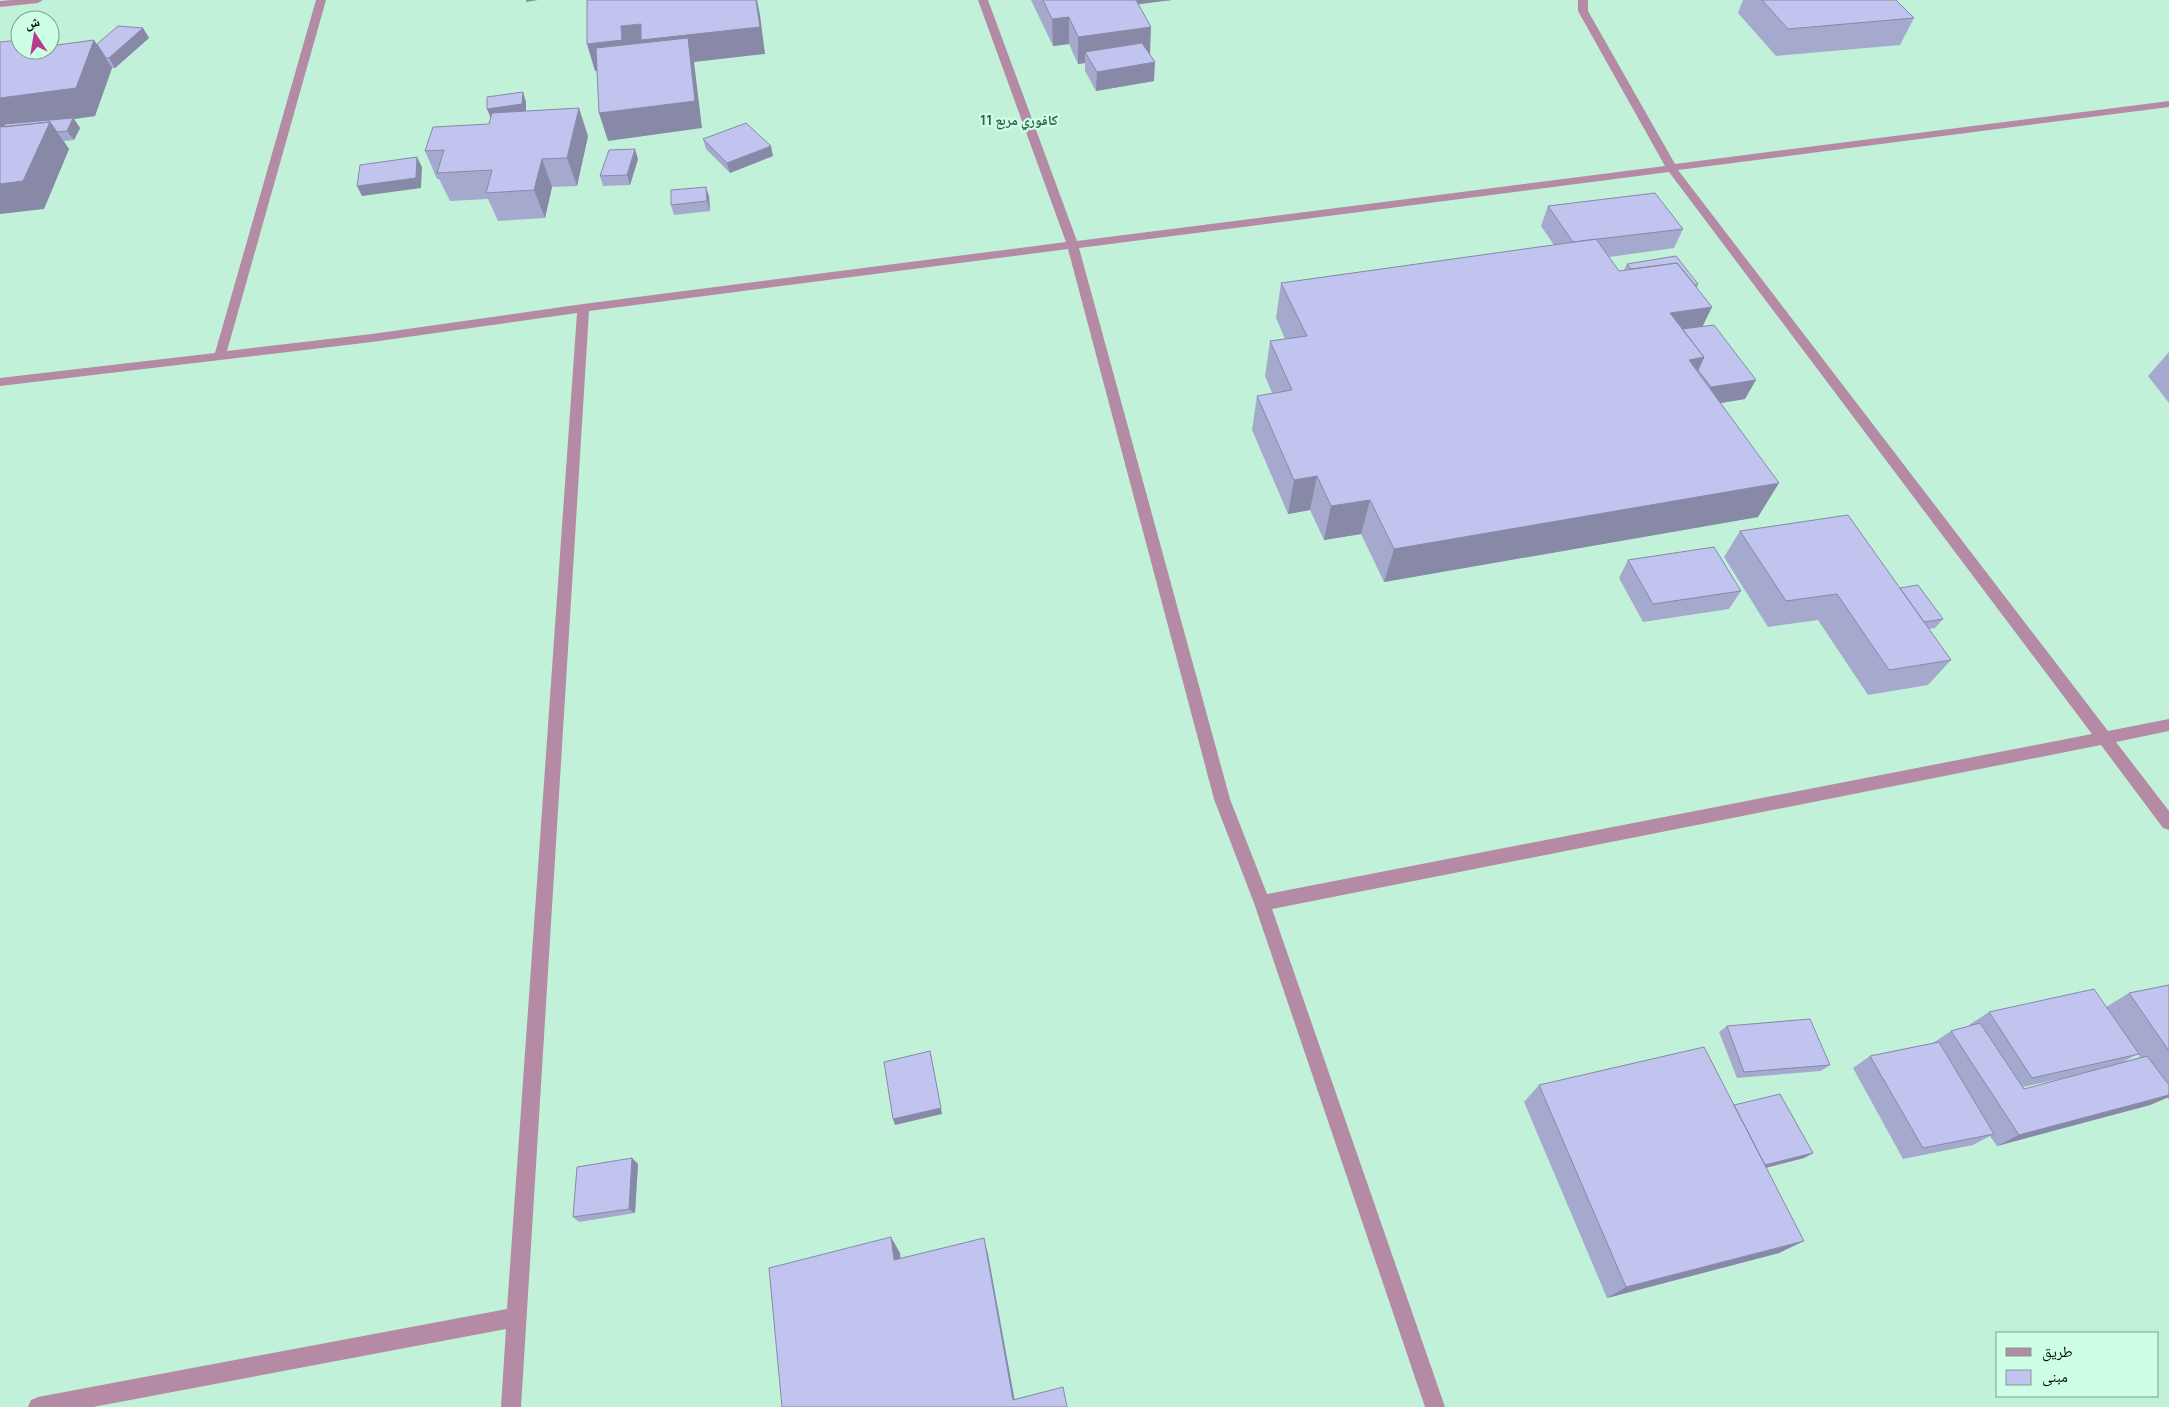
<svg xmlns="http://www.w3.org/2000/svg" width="2169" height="1407" viewBox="0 0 2169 1407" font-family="Manrope,'Noto Naskh Arabic',sans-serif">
<rect width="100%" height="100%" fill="#c1f1d8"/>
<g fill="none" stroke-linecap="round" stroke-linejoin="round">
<!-- street -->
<path fill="#b58aa4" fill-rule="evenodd" d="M12 0H43L38 3 0 7V1Z
M316 0H326L227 351 372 334 583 304 1066 242 978 0H988L1077 241 1665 166 1578 11V0H1588V11L1675 164 2169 101V107L1678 170 2108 731 2169 719V731L2116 742 2169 811V830L2163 828 2101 745 1272 909 1445 1407H1425L1254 903 1214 799 1068 249 589 311 521 1407H501L506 1329 93 1407H28L31 1400 38 1397 507 1309 577 313 372 342 0 386V378L215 353ZM1669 172 2092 734 1267 894 1230 799 1079 248Z"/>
</g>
<!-- wall -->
<path fill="#a6a9ce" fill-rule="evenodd" d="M1031 0H1172L1139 4 1150 54 1154 81 1096 91 1085 71V63L1078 64 1069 44 1053 46Z
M1743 0H1896L1914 18 1900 45 1776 56 1738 13Z
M143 28 149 38 115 68H112L95 116 74 119 80 128 74 140 64 141 69 149 44 209 52 46 97 44Z
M526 102V111L588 136 577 186 552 187 545 218 498 221 488 199 450 201 439 179H437L425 151 489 124 491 118 487 109Z
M703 139 773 156 730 173 706 149Z
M638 159 630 185 603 186 600 176Z
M709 196 710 211 674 215 671 205Z
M1548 206 1683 229 1674 248 1609 257 1619 271 1624 270 1627 264 1698 284 1697 288 1703 326 1745 399 1721 403 1758 517 1384 582 1361 534 1324 540 1310 510 1288 514 1252 430 1257 396 1272 393 1265 376 1270 341 1285 339 1276 318 1281 283 1554 245 1541 226Z
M2169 352V403L2148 376Z
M1740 531 1900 588 1943 619 1935 628 1929 629 1951 660 1928 685 1868 695 1818 620 1768 627 1724 557Z
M1628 560 1741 591 1729 609 1643 622 1619 578Z
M2169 985V1100L2167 1097 2150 1105 1997 1146 1990 1136 1973 1145 1903 1159 1853 1068 1870 1056 1933 1043 1951 1031 1970 1026 1969 1025 1989 1012 2106 1007 2129 993ZM2138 1054 2140 1057 2123 1062ZM2073 1076 2024 1089 2023 1087Z
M1727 1026 1830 1065 1821 1071 1737 1078 1719 1032Z
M1539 1085 1734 1105 1813 1153 1804 1158 1766 1168 1779 1253 1607 1298 1524 1102Z
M632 1158 638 1164 635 1213 579 1222 573 1217Z"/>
<!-- shaded-wall -->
<path fill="#8789a7" d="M526 0H538L526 2Z
M757 0 760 15 765 54 694 62 702 128 608 141 599 113 630 67 595 71 587 44 621 26 641 24Z
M1124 0H1172L1124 6Z
M1069 17V44L1053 46 1052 19Z
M1151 27 1150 54 1091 62 1085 52V63L1078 64V37Z
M143 28 149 38 115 68 109 58Z
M94 40 112 68 95 116 74 119 80 128 74 140 67 131 50 122 69 149 44 209 0 214V98Z
M1155 62 1154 81 1096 91 1097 72Z
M523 92 526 102V114L491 118 487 109Z
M579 108 588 136 577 186 567 158Z
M771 146 773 156 730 173 727 163Z
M635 149 638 159 630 185 627 175Z
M417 157 422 167 421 188 362 196 357 186Z
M542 159 552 187 545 218 534 190Z
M706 187 709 196 710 211 707 201Z
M1712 307 1695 342 1679 344 1670 313Z
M1704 357 1686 392 1689 360Z
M1756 380 1745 399 1701 406 1711 387Z
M1317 476 1310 510 1288 514 1294 480Z
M1779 483 1758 517 1384 582 1394 549Z
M1370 500 1361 534 1324 540 1331 506Z
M930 1051 942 1114 895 1125 893 1119Z
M2169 1095V1097L2150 1105 1997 1146 2019 1135Z
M1813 1153 1804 1158 1749 1172 1757 1167Z
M632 1158 638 1164 635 1213 629 1209Z
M891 1237 900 1253 902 1275 894 1260Z
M984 1238 988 1254 1016 1407 1013 1400Z
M1804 1241 1779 1253 1607 1298 1626 1287Z"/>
<!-- building -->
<path fill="#c1c4ef" stroke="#8789a7" d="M587 0H756L760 27 641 40V24L621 26 622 40 587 44Z
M1043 0H1136L1151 27 1078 37 1069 17 1052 19Z
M1762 0H1896L1914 18 1788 29Z
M118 26 143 28 109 58H106L97 44Z
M688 38 695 101 599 113 596 48Z
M20 40V50H50V46L94 40 76 88 0 98V42Z
M1142 43 1155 62 1097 72 1085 52Z
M523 92 522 104 487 109V97Z
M579 108 567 158 542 159 534 190 486 193 492 170 437 173 444 150 425 151 433 127 489 124 492 113Z
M73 118 67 131 57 132 50 122 4 127 5 124Z
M50 122 23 181 0 184V127Z
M746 123 771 146 727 163 703 139Z
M635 149 627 175 600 176 609 150Z
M417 157 416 178 357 186 360 165Z
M706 187 707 201 671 205V190Z
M1655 193 1683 229 1573 242 1548 206Z
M1596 239 1619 271 1677 263 1712 307 1670 313 1704 357 1689 360 1779 483 1394 549 1370 500 1331 506 1317 476 1294 480 1257 396 1292 390 1270 341 1307 336 1281 283Z
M1676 256 1698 284 1695 285 1677 263 1631 269 1627 264Z
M1714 325 1756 380 1711 387 1698 370 1704 357 1682 329Z
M1848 515 1951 660 1889 670 1837 594 1786 601 1740 531Z
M1714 547 1741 591 1653 604 1628 560Z
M1918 585 1943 619 1924 622 1900 588Z
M2169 985V1051L2129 993Z
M2094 989 2139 1054 2032 1078 1989 1012Z
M1810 1019 1830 1065 1744 1072 1727 1026Z
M1980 1023 2024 1089 2147 1056 2169 1085V1095L2019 1135 1951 1031Z
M1939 1042 1994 1134 1923 1148 1870 1056Z
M1704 1047 1804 1241 1626 1287 1539 1085Z
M930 1051 941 1108 893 1119 884 1062Z
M1780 1094 1813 1153 1765 1165 1734 1105Z
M632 1158 629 1209 573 1217 577 1167Z
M891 1237 894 1260 984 1238 1013 1400 1063 1387 1067 1407H782L769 1268Z"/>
<g text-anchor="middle" stroke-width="4.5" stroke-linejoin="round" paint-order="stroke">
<!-- far-neighbourhood labels -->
<g font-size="14" font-weight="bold" fill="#37624d" stroke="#cefee5">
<text x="1019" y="125">كافوري مربع 11</text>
</g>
</g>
<!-- legend -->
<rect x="1996" y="1332" width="162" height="65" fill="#cefee5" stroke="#7c9f8d"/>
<rect x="2006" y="1348" width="25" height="8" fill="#b58aa4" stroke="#7c9f8d"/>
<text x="2042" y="1357" font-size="15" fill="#011008">طريق</text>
<rect x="2006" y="1370" width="25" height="15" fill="#c1c4ef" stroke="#7c9f8d"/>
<text x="2042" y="1382" font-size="15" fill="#011008">مبنى</text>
<!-- north arrow -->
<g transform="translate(35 35) rotate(348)"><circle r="24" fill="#cefee5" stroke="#7c9f8d"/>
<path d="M0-4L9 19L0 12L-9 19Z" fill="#b53c90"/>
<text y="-8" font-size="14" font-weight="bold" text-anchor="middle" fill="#011008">ش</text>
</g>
</svg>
